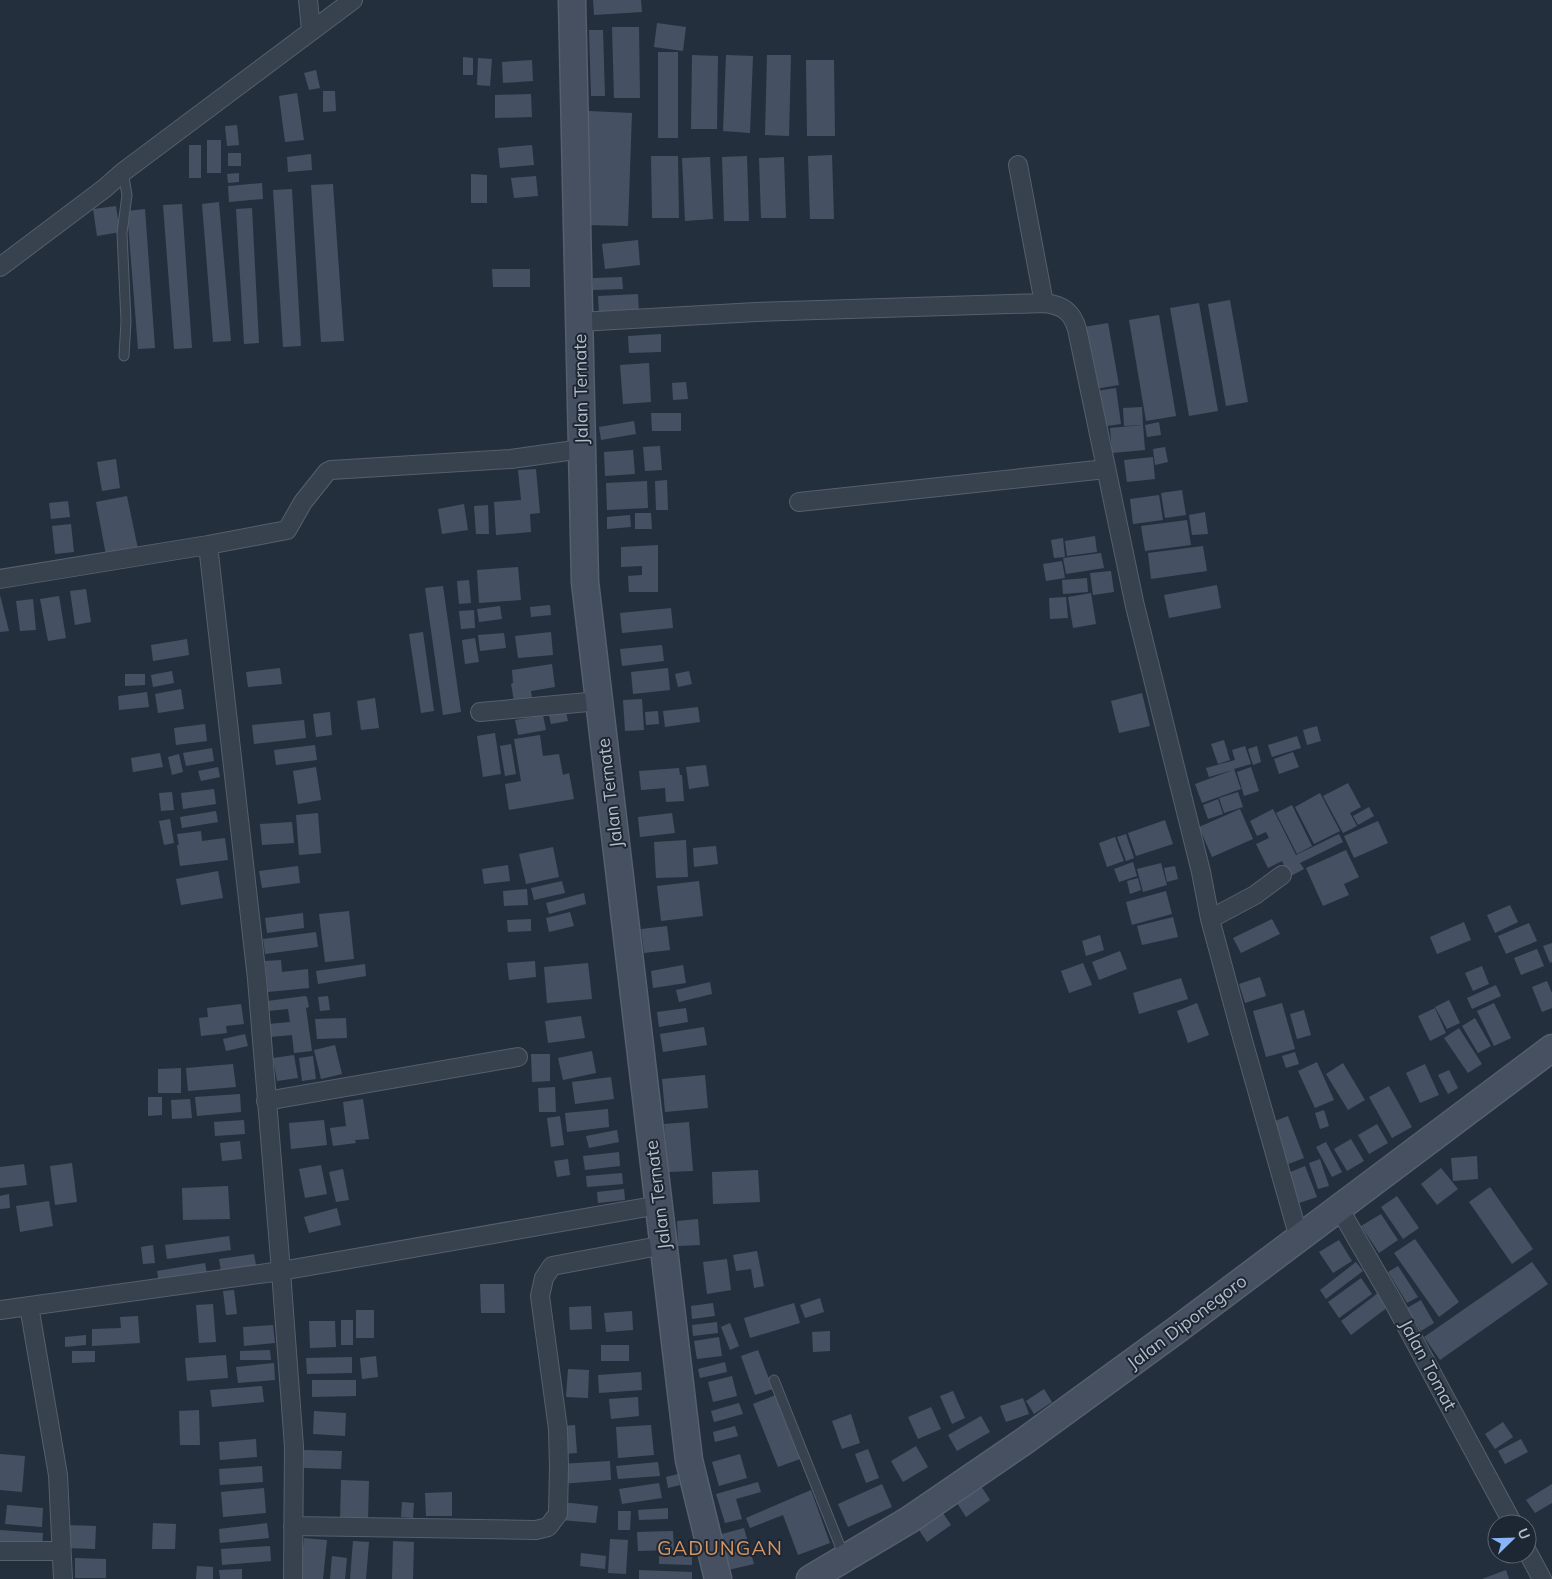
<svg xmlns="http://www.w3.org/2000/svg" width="1552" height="1579" viewBox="0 0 1552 1579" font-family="Mulish,sans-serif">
<rect width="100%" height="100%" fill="#242f3e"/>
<!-- building -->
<path fill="#455162" d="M593 0H641L642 12 594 15Z
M657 23 686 27 683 51 654 47Z
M612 27H639L640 98H614Z
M589 30H603L605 96H591Z
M658 52H678V138H658Z
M692 55 718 56 717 129H691Z
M726 55 753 56 750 133 723 131Z
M767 55H791L789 136 765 135Z
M463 57 473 58V75H463Z
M478 58 492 59 490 86 477 85Z
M532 60 533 81 503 83 502 62Z
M806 60H834L835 136H807Z
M316 70 320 88 309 90 304 73Z
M323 91H335L336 111 323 112Z
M297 93 304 140 285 142 279 96Z
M531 94 532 117 495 118V95Z
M589 111 632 113 628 226 585 225Z
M237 125 239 145 227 146 225 126Z
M207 140H221V173H207Z
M189 145H201V178H189Z
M532 145 534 165 500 168 498 148Z
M228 153H241V166H228Z
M311 154 312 170 288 172 287 157Z
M832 155 834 219H810L808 156Z
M651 156H678L679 218H652Z
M747 156 749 221H724L722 157Z
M710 157 713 219 685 221 682 158Z
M784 157 786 218H761L759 158Z
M239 173V182L228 183 227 174Z
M471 174 487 175V203H471Z
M536 176 538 196 514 198 511 178Z
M262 183 263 199 229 202 228 186Z
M333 184 344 341 321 342 311 185Z
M292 189 301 346 283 347 273 190Z
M219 202 231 341 213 342 202 204Z
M182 204 192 348 174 349 163 205Z
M116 206 120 232 97 236 93 209Z
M252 208 259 343 244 344 236 209Z
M145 209 155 348 138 349 127 211Z
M638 240 640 265 605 269 602 244Z
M492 269H530V287H493Z
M622 277 623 289 593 290V278Z
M638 294 639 313 599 315 598 296Z
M1230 300 1248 402 1226 406 1208 304Z
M1199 303 1218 411 1189 416 1170 308Z
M1159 315 1176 416 1146 421 1129 320Z
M1108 323 1119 385 1095 389 1084 327Z
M661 334V352L629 353 628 336Z
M649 363 651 402 623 404 620 365Z
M686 382 688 399 673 400 672 383Z
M1116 388 1121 424 1100 427 1096 391Z
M1142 407 1143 425 1124 426 1123 408Z
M651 413H681V431H652Z
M634 421 636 434 601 440 599 427Z
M1159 422 1161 435 1147 437 1145 425Z
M1143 425 1145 450 1112 453 1110 428Z
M660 446 662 470 645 471 643 447Z
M1165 447 1168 462 1155 465 1153 449Z
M633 450 635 474 605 476 604 452Z
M1153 457 1155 479 1127 482 1124 460Z
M116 459 120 488 102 491 97 462Z
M536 469 540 513 530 514 531 532 496 535 494 502 521 500 518 470Z
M667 480 668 510H656L655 481Z
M647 481 648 508 607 510 606 483Z
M1182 490 1186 515 1165 518 1161 493Z
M1159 495 1163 520 1133 524 1130 499Z
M127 496 138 549 106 555 96 502Z
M68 501 70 517 51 519 49 503Z
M464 504 468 530 442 534 438 509Z
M488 505 489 534H476L474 506Z
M1205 512 1208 534 1192 535 1189 515Z
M635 513H651L652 529H635Z
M630 515 631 527 607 529V517Z
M1187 520 1191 545 1145 551 1141 526Z
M71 524 74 552 55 554 52 526Z
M1095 536 1097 552 1067 556 1065 541Z
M1063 538 1065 557 1054 558 1051 540Z
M658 545V592H629L628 576 642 575V566L621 567V547Z
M1203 546 1207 571 1151 579 1148 553Z
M1101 553 1104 568 1066 574 1063 558Z
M1062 561 1065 578 1046 581 1043 564Z
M518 567 521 600 479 603 477 570Z
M1111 571 1114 592 1093 595 1090 573Z
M1087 578 1088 592 1063 594 1062 580Z
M469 580 471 603 459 604 457 581Z
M1217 585 1221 608 1169 618 1164 595Z
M443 586 461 712 443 715 425 588Z
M86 589 91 622 75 625 70 591Z
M1091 593 1096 624 1073 628 1068 597Z
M0 595 9 631 0 632Z
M59 596 66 638 48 641 40 599Z
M1066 597 1068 618 1050 619 1049 598Z
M33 599 36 630 20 631 16 601Z
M550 605 551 615 531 617 530 607Z
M500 606 502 619 479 622 477 609Z
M671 608 673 628 622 633 620 613Z
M474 610 475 628 461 629 459 611Z
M423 632 434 711 421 713 409 634Z
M551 632 553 655 518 658 515 636Z
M504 633 506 648 480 651 478 635Z
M475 638 479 662 465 664 462 640Z
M187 639 189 655 153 661 151 645Z
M662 645 664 661 622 666 620 649Z
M552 664 555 687 531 691 533 704 515 707 511 684 513 683 512 670Z
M280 668 282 684 248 687 246 672Z
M668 668 670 690 633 694 631 672Z
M172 671 174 683 153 687 151 675Z
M689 671 692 684 678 687 675 674Z
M125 674H145V685L125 686Z
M181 689 184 709 158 713 155 694Z
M147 692 149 707 119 710 118 696Z
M1142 693 1150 726 1119 733 1111 701Z
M375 698 379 728 361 730 357 701Z
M642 699 644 730 625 731 623 700Z
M698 707 700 722 665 727 663 711Z
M565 708 568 721 551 724 548 712Z
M658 711 659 724 646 725 645 712Z
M330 712 332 735 316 737 313 714Z
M543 715 546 730 518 735 515 720Z
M304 720 306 738 254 744 252 725Z
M205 724 207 741 176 745 174 728Z
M1317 726 1321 741 1307 745 1303 730Z
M495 733 501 774 483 777 477 736Z
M540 735 543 756 559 754 563 775 569 773 574 799 509 810 505 784 521 781 514 739Z
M1297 736 1301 748 1272 757 1268 745Z
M1224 740 1230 760 1218 764 1211 744Z
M511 744 516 774 505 776 500 746Z
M315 745 317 760 276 765 274 750Z
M1245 746 1251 764 1234 769 1241 789 1202 803 1195 784 1233 770 1209 777 1206 768 1235 760 1232 750Z
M1257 746 1261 762 1253 765 1248 749Z
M212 748 214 761 186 766 183 753Z
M1293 752 1299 767 1279 774 1274 759Z
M160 753 163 767 133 772 131 758Z
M179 754 183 772 172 775 168 757Z
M706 765 709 786 689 789 686 767Z
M218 767 220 777 201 781 198 771Z
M316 767 321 800 298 804 293 771Z
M1251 767 1259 791 1244 796 1237 772Z
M679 768 680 775H682L684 801 666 802 665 788 641 790 639 771Z
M1348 783 1361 807 1350 813 1357 826 1343 833 1323 796Z
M214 789 216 804 183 809 181 793Z
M172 792 174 810 161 811 159 793Z
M1238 792 1243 807 1224 813 1219 798Z
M1320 793 1340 831 1314 844 1295 807Z
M1218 799 1223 814 1208 819 1203 805Z
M1292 805 1312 846 1297 854 1276 813Z
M1369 807 1374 816 1358 825 1353 816Z
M1240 809 1253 839 1212 857 1199 827Z
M1273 809 1296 855 1339 834 1343 842 1300 863 1304 869 1289 877 1282 861 1268 868 1256 844 1269 838 1266 832 1257 836 1250 821Z
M216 811 218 822 182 828 180 817Z
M318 813 321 853 299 855 296 815Z
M672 813 675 833 640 837 638 817Z
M170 819 174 843 164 845 159 821Z
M1165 820 1173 844 1136 856 1128 833Z
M1378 821 1388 843 1354 858 1344 836Z
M292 822 294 843 262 845 260 824Z
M201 831 202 841 225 838 228 860 180 866 177 845H179L177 834Z
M1126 834 1134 858 1126 861 1117 837Z
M1115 837 1124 861 1107 867 1099 843Z
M686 840 688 877 656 878 654 842Z
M716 846 718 864 694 867 693 848Z
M553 847 559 877 526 884 519 854Z
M1346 850 1359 877 1344 884 1349 895 1323 906 1306 868Z
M1133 862 1137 876 1119 882 1114 869Z
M1161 863 1167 885 1143 892 1137 869Z
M508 865 510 881 484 884 482 869Z
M298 866 300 883 262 888 259 871Z
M1175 866 1178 879 1167 882 1164 868Z
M218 871 223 898 181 905 176 879Z
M1138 878 1141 890 1130 894 1127 881Z
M562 881 565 893 534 900 531 888Z
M699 881 703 916 661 921 657 886Z
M527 889 528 905 504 906 503 891Z
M1166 891 1172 914 1132 925 1126 902Z
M584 893 586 904 549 914 546 903Z
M1510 905 1518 922 1495 933 1487 915Z
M349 911 354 959 325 962 319 914Z
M570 912 574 926 549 932 546 918Z
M303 913 304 928 267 933 265 918Z
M1173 917 1178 937 1142 945 1137 926Z
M531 919V931L508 932 507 920Z
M1272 919 1280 934 1241 953 1233 938Z
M1464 922 1471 940 1437 954 1430 937Z
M1529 923 1537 941 1506 954 1498 936Z
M667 926 670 950 644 953 641 929Z
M316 932 318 947 265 954 263 939Z
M1100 935 1104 950 1086 956 1082 941Z
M1552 943V962L1550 963 1543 946Z
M1537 949 1544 966 1521 975 1514 958Z
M1120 951 1127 969 1099 980 1092 962Z
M281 960 282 972 308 969 309 988 268 992 265 961Z
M535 961 536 977 509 980 507 963Z
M588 963 592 999 547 1003 544 967Z
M1083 963 1092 985 1069 993 1061 971Z
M365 964 366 976 318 984 316 971Z
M683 965 686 983 653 988 651 971Z
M1482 966 1489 984 1473 991 1465 973Z
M1260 977 1266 996 1245 1003 1239 984Z
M1181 978 1188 999 1139 1014 1133 993Z
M1547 981 1552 993V1008L1542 1012 1532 987Z
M710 982 712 994 679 1002 676 990Z
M1496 985 1501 996 1472 1009 1467 998Z
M305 996 307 997 309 1007 306 1008 312 1051 294 1053 292 1035 270 1037 268 1024 290 1022 288 1009 268 1011 267 1001Z
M328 996 330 1010 320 1011 318 997Z
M1449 1000 1460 1023 1447 1029 1435 1007Z
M1197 1003 1209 1035 1188 1043 1177 1011Z
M1282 1003 1295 1049 1266 1057 1253 1011Z
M1494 1003 1511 1038 1494 1046 1477 1011Z
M241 1004 244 1024 226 1026 227 1033 201 1036 199 1018 208 1017 207 1008Z
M686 1008 688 1022 659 1027 657 1012Z
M1435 1008 1446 1033 1430 1041 1418 1016Z
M1304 1010 1311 1035 1297 1039 1290 1014Z
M581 1016 585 1038 548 1043 545 1021Z
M346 1018 347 1038 317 1039 315 1019Z
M1475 1018 1491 1046 1478 1053 1462 1026Z
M704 1027 707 1045 663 1052 660 1034Z
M1459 1028 1482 1064 1468 1073 1444 1038Z
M245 1034 248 1046 226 1051 223 1039Z
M335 1045 342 1074 321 1079 314 1050Z
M592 1051 596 1073 563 1080 558 1058Z
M1295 1052 1299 1064 1286 1068 1282 1056Z
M531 1054H550V1081L532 1082Z
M294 1055 298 1078 277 1081 273 1058Z
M313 1056 316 1079 302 1081 299 1058Z
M1317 1062 1334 1100 1315 1108 1298 1071Z
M1343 1063 1365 1100 1348 1110 1326 1074Z
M233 1064 236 1087 188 1091 186 1068Z
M1425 1064 1439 1095 1420 1103 1406 1073Z
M181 1068V1093H158V1069Z
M1449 1070 1458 1088 1448 1094 1438 1075Z
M705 1075 708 1108 665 1112 662 1079Z
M611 1077 614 1099 575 1104 572 1082Z
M1389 1086 1412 1127 1392 1138 1369 1097Z
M555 1087 556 1112H539L538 1088Z
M240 1094 241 1112 197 1116 195 1097Z
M148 1097H162V1115L148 1116Z
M190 1099 192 1118 172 1119 171 1100Z
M363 1099 369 1139 355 1140 356 1143 333 1146 330 1128 346 1126 343 1102Z
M608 1109 609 1127 567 1132 565 1113Z
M1324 1110 1329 1126 1320 1129 1315 1113Z
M560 1116 564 1145 551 1147 547 1118Z
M1288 1116 1304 1158 1286 1165 1270 1123Z
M244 1120 245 1134 215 1136 214 1122Z
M324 1120 327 1145 291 1149 289 1123Z
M689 1122 693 1171 669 1172 664 1124Z
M1377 1124 1388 1143 1369 1154 1358 1135Z
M617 1130 619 1142 589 1148 586 1136Z
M1351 1139 1364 1161 1347 1171 1334 1149Z
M240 1141 242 1159 222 1161 220 1143Z
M1326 1142 1342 1172 1332 1177 1316 1147Z
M619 1152 620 1166 585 1170 583 1156Z
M1477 1156 1478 1179 1453 1181 1451 1158Z
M568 1159 570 1175 557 1177 554 1161Z
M1320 1159 1329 1186 1318 1189 1309 1163Z
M72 1163 77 1202 55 1205 50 1166Z
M24 1164 27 1185 0 1188V1167Z
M321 1165 327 1194 305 1198 299 1169Z
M1305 1166 1317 1197 1299 1203 1288 1173Z
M1441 1168 1458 1189 1437 1205 1421 1184Z
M343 1169 349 1200 336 1202 329 1172Z
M758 1170 760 1202 713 1204 712 1172Z
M622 1173 623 1184 587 1187 586 1176Z
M228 1186 230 1219 183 1220 182 1188Z
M1490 1187 1533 1249 1512 1264 1469 1202Z
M624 1189 625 1200 598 1203 597 1192Z
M9 1194 10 1208 0 1209V1196Z
M1397 1196 1419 1228 1403 1239 1381 1207Z
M49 1201 53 1226 20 1232 16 1206Z
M337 1208 341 1225 309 1233 304 1217Z
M1381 1214 1398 1240 1379 1253 1361 1226Z
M698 1219 700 1245 678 1246 677 1221Z
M229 1236 231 1250 167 1259 165 1245Z
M1415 1239 1459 1302 1439 1317 1394 1253Z
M1339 1240 1352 1261 1333 1273 1319 1252Z
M153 1245 155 1263 143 1264 141 1247Z
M757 1251 764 1286 754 1288 751 1269 736 1271 733 1255Z
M254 1254 256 1265 221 1271 219 1259Z
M727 1259 731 1290 707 1294 703 1262Z
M1356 1262 1363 1271 1326 1299 1320 1290Z
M1532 1262 1548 1284 1440 1360 1424 1337Z
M205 1263 207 1274 159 1282 157 1271Z
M1398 1266 1418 1297 1407 1303 1388 1272Z
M1361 1278 1372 1294 1339 1318 1328 1302Z
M480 1284H504L505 1313H481Z
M234 1290 237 1314 226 1315 223 1291Z
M1378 1293 1388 1307 1351 1335 1341 1321Z
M820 1298 824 1312 805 1318 800 1305Z
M1421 1300 1434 1323 1421 1331 1407 1308Z
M713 1303 715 1316 692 1319 691 1306Z
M794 1303 800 1323 750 1338 744 1318Z
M213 1304 216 1342 199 1343 196 1305Z
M591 1306 592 1329 570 1330 569 1307Z
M356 1310H374V1338H356Z
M632 1311 633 1330 606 1332 604 1313Z
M138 1316 140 1343 92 1346V1329L121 1328 120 1317Z
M341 1320H353V1345H341Z
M309 1321H335L336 1347 310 1348Z
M717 1322 718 1333 693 1336 692 1325Z
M730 1323 739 1346 730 1350 721 1327Z
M273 1325 275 1343 244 1346 243 1327Z
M830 1331V1351L813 1352 812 1332Z
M86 1335V1345L65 1347V1337Z
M719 1337 722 1356 697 1359 694 1341Z
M601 1345H629V1361H601Z
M270 1350 271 1360H240V1351Z
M758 1350 773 1389 755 1395 741 1356Z
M72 1351H95V1362L72 1363Z
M226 1355 228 1378 187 1381 185 1358Z
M376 1356 378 1377 362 1379 360 1358Z
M352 1357V1373L307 1374 306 1358Z
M725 1362 727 1372 700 1378 698 1369Z
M274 1363 275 1380 238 1383 236 1367Z
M568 1369 589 1370 588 1398 566 1397Z
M641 1372 642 1390 599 1393 598 1375Z
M732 1376 737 1396 713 1402 708 1382Z
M312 1380H356V1396L312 1397Z
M262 1386 264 1402 212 1407 210 1390Z
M1044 1389 1052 1402 1034 1414 1026 1401Z
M953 1391 965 1418 952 1424 940 1396Z
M778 1394 803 1458 778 1467 753 1404Z
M638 1397 639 1416 611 1419 609 1399Z
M1023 1398 1029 1414 1006 1422 1000 1406Z
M739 1403 743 1414 714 1422 711 1411Z
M931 1407 941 1429 918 1439 908 1417Z
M199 1410 200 1445H180L179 1411Z
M314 1411 346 1413 345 1436 313 1434Z
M851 1414 860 1443 842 1449 832 1421Z
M981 1416 990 1432 957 1451 948 1435Z
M1503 1422 1513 1437 1495 1449 1485 1434Z
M575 1425 577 1453 564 1454 562 1426Z
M651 1425 654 1455 618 1458 616 1427Z
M735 1426 738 1436 715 1442 713 1432Z
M256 1439 257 1457 220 1460 219 1442Z
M1521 1439 1528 1452 1505 1464 1498 1451Z
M916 1446 928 1467 903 1482 891 1461Z
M868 1449 879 1478 866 1483 855 1454Z
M304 1450 342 1451 341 1469 304 1468Z
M0 1454 25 1456 22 1492 0 1490Z
M740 1454 747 1478 719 1486 712 1462Z
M610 1461 611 1480 561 1484 560 1464Z
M658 1462 660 1476 618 1479 616 1466Z
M262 1466 263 1482 220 1485 219 1469Z
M678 1474 680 1485 668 1488 666 1477Z
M341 1480 369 1481 368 1520 340 1519Z
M758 1482 761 1492 736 1499 742 1519 725 1523 716 1494Z
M659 1483 662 1498 622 1504 619 1489Z
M882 1484 892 1507 848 1527 838 1504Z
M1552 1484V1503L1535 1513 1526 1500Z
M981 1486 990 1500 966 1517 957 1503Z
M264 1488 266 1513 223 1517 221 1492Z
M811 1490 830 1543 798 1555 783 1515 750 1528 746 1518Z
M452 1492V1516H426L425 1493Z
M402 1502 414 1503 413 1518 401 1517Z
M562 1502 598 1506 596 1523 560 1520Z
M7 1505 43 1508 42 1527 5 1524Z
M668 1508V1519L639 1520 638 1510Z
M941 1510 951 1525 927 1542 917 1527Z
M618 1511H631L630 1530H618Z
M153 1523 176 1524 175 1549H152Z
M267 1523 269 1538 220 1543 219 1529Z
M67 1525 96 1526 95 1549 67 1548Z
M744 1528 754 1564 728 1570 718 1535Z
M0 1530 43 1533 42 1550 0 1547Z
M673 1531 674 1550 638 1551 637 1532Z
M304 1538 327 1540 323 1579H300Z
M610 1539 628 1540 626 1574 608 1573Z
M353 1541 369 1542 366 1579H350Z
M393 1541 414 1542 413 1579H392Z
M270 1546 271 1561 222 1565 221 1549Z
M581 1553 606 1556 605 1569 580 1566Z
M332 1556 347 1558 345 1579H330Z
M659 1556H692V1565L659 1564Z
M75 1558 106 1559V1578H75Z
M197 1566 213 1567V1579H196Z
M242 1569V1579H220L219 1570Z
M639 1570 692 1572V1579H639Z
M1506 1570 1509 1579H1482Z"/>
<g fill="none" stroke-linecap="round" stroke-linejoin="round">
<!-- lane casing -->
<g stroke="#565f6c" stroke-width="11">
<path id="lane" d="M123 172 127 195 122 233 126 321 124 356
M774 1380 844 1556"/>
</g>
<!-- street casing -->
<g stroke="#565f6c" stroke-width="20">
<path id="street" d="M308 0 311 30
M1018 165 1044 303
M0 267 105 188 123 172 353 0
M579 322 756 312 1044 303C1063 305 1072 312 1077 329L1135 606 1201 872 1210 919 1242 1037 1299 1238
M799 502 1106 469
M0 579 208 545
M480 712 599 701
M1210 919 1255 895 1282 875
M266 1101 518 1057
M1339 1208 1394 1303 1513 1524
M29 1306 58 1475 63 1579
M0 1310 281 1271 257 979 208 545 287 530 303 502 327 472 331 470 511 459 582 449
M293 1526 536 1530 548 1527 558 1514 559 1466 558 1429 540 1296 544 1278 552 1266 664 1245
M0 1551H61
M1527 1551 1542 1579
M293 1579 294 1447 281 1271 659 1205"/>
</g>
<!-- secondary casing -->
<g stroke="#565f6c" stroke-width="29">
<path id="secondary" d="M572 0 585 582 689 1460 718 1579
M810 1579 909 1520 1023 1442 1178 1329 1552 1048"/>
</g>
<!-- lane -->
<use href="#lane" stroke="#38414e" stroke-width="9"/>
<!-- street -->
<use href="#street" stroke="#38414e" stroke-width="18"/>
<!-- secondary -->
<use href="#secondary" stroke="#465061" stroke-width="26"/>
</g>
<g text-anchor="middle" stroke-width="4" stroke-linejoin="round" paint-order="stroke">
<!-- street labels -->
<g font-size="18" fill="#b4bcc9" stroke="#1d2633">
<text transform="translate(581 389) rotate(-91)" y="6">Jalan Ternate</text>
<text transform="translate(610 793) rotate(-97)" y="6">Jalan Ternate</text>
<text transform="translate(658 1195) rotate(-97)" y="6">Jalan Ternate</text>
<text transform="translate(1187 1322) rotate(-37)" y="6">Jalan Diponegoro</text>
<text transform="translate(1428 1365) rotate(62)" y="6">Jalan Tomat</text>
</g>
<!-- quarter labels -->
<g font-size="20" letter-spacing="1" fill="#d59563" stroke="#1d2633">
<text x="720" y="1555">GADUNGAN</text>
</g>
</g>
<!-- north arrow -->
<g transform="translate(1512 1539) rotate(67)"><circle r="24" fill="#1d2633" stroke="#59626f"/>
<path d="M0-4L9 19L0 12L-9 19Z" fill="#8ab4f8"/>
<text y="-8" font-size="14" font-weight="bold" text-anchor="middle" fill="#b4bcc9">U</text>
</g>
</svg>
